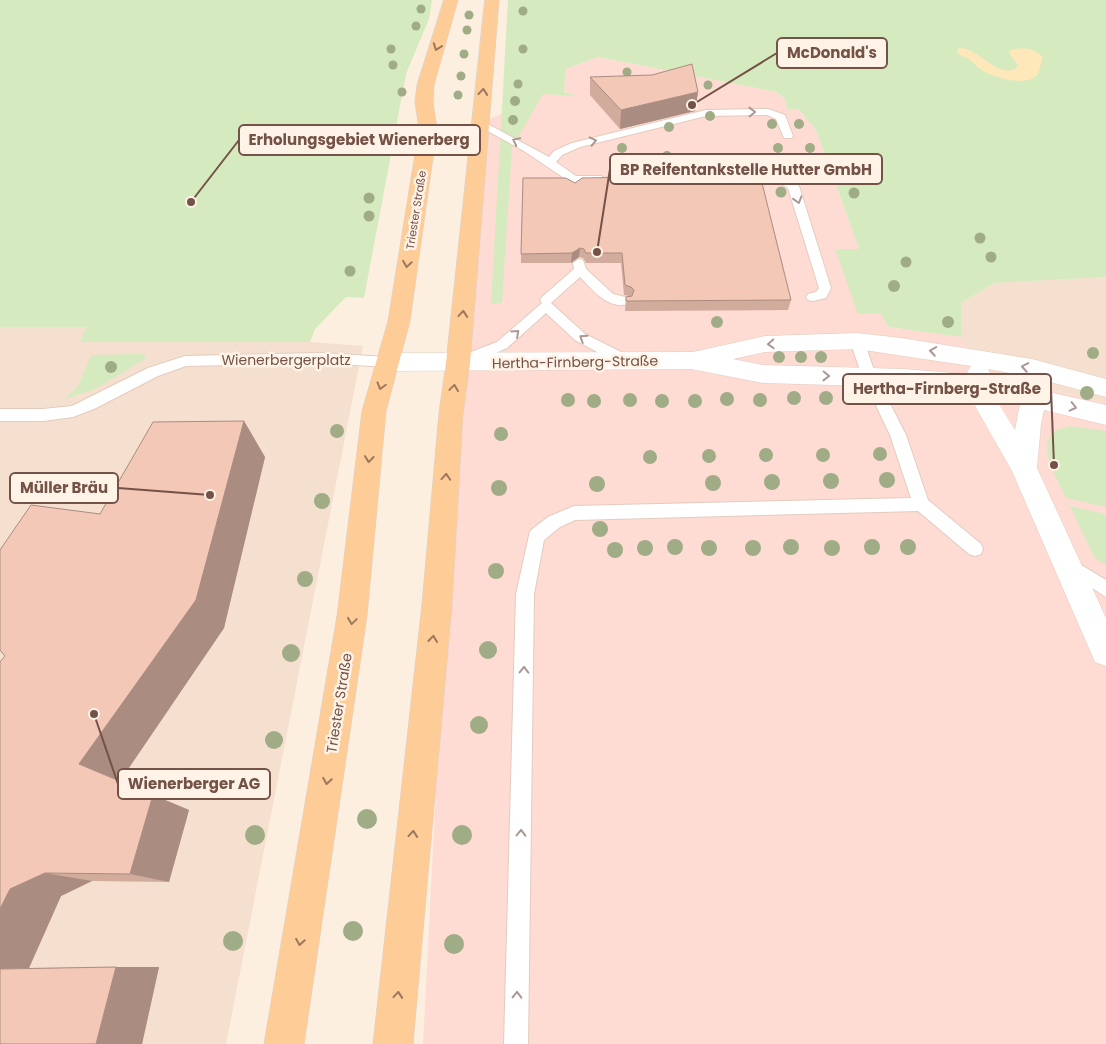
<svg xmlns="http://www.w3.org/2000/svg" width="1106" height="1044" viewBox="0 0 1106 1044" font-family="Poppins,sans-serif">
<rect width="100%" height="100%" fill="#fdefe0"/>
<!-- residential -->
<path fill="#f5dfce" d="M1106 277V403L971 369 962 337 961 303 994 283Z
M0 327H87L81 342H310L363 346 226 1044H0Z"/>
<!-- commercial -->
<path fill="#fedbd3" d="M598 57 777 92 785 99 787 109H798L816 130 859 249 835 250 881 314 888 327 962 337 971 369 1106 403V1044H423L458 363 480 124 543 94 576 95 564 92 566 69Z"/>
<!-- green -->
<path fill="#d5ebbf" d="M0 0H432L429 19 406 74 364 298 346 297 315 329 310 342H80L87 327H0Z
M508 0H1106V277L994 283 961 303 962 337 888 327 881 314H858L835 249H859L816 130 798 109H787L785 99 777 92 598 57 566 69 564 92 579 96 543 94 512 148 502 303 491 304Z
M143 354 146 357 145 359 95 389 65 399 79 384 92 355Z
M1071 426 1106 431V507L1066 498C1057 478 1042 457 1049 436L1057 430Z
M1070 506 1106 514V566L1094 557Z"/>
<!-- sand -->
<path fill="#fee7b9" d="M959 48C980 48 995 77 1015 69L1018 65 1009 53 1011 50C1022 47 1035 48 1043 57 1041 62 1040 71 1037 75 1027 87 996 78 985 72 979 69 975 64 970 60 965 56 962 58 957 52Z"/>
<g fill="none" stroke-linecap="round" stroke-linejoin="round">
<!-- lane casing -->
<g stroke="#e3ccbf" stroke-width="2">
<path id="lane" d="M768 109 785 115 793 136 792 138H784L776 119 767 115 706 116 580 147 562 155 556 162 576 176H601L607 179 601 182H579L580 188 574 191 568 188 567 180 524 151 475 124 480 121 484 122 549 157 554 151 572 143 706 110Z
M762 169 782 175 799 186 831 288 826 298 813 301 808 300 806 297 808 294 816 292 819 288 788 188 774 179 761 175 700 176 641 182 635 179 641 176 700 170Z
M579 259 583 260 586 269 613 294 629 298 631 301 629 304C608 310 593 290 580 277L551 303 585 334 631 357 633 361 631 365H621L575 340 546 313 507 348 468 365H458L456 361 458 357 497 342 542 303 540 300 542 297 574 269 573 263Z
M857 336 862 338 864 341 876 376 906 435 928 500 981 544 983 549 981 554 975 556 969 554 918 511 575 520 560 527 544 540 534 594 528 1044H504L516 594 530 531 548 517 574 506 911 498 890 435 862 376 850 341 852 338Z
M322 353 387 357 392 358 394 362 392 366 387 367 322 363 186 366 158 376 94 409 73 417 43 421H0V409H43L72 406 148 368 185 356Z
M1068 557 1106 580V597L1062 569 1060 564 1062 559Z"/>
</g>
<!-- street casing -->
<g stroke="#e3ccbf" stroke-width="1">
<path id="street" d="M857 333 901 338 1032 359 1106 379V397L1032 377 988 369 990 373 988 378 1106 405V425L1044 410 1041 424 1037 468 1106 618V666L1095 662 1012 471 967 392 904 387 763 383 691 369 387 371 379 368 375 362 379 356 387 353 693 352 765 336ZM857 349 971 366 966 374 904 369 763 365 733 359 765 352ZM995 398 1020 404 1015 430Z"/>
</g>
<!-- primary casing -->
<g stroke="#dbd2cf" stroke-width="1">
<path id="primary" d="M444 0H458L434 85 433 102 437 129 410 321 386 411 367 616 304 1044H264L337 616 362 411 388 321 419 129 415 102 417 85Z
M485 0H499L470 363 463 413 452 604 413 1044H373L422 604 439 413 446 363Z"/>
</g>
<!-- lane -->
<use href="#lane" fill="#fff" fill-rule="evenodd"/>
<!-- street -->
<use href="#street" fill="#fff" fill-rule="evenodd"/>
<!-- primary -->
<use href="#primary" fill="#fecc96" fill-rule="evenodd"/>
</g>
<!-- trees -->
<g fill="#a0ac86">
<circle cx="421" cy="9" r="4.5"/>
<circle cx="523" cy="11" r="4.5"/>
<circle cx="469" cy="15" r="4.5"/>
<circle cx="416" cy="26" r="4.5"/>
<circle cx="467" cy="30" r="4.5"/>
<circle cx="391" cy="49" r="4.5"/>
<circle cx="523" cy="49" r="4.5"/>
<circle cx="464" cy="54" r="4.5"/>
<circle cx="393" cy="65" r="4.5"/>
<circle cx="627" cy="72" r="4.5"/>
<circle cx="461" cy="76" r="4.5"/>
<circle cx="518" cy="84" r="4.5"/>
<circle cx="708" cy="85" r="4.5"/>
<circle cx="402" cy="92" r="4.5"/>
<circle cx="458" cy="95" r="4.5"/>
<circle cx="515" cy="101" r="5"/>
<circle cx="710" cy="116" r="5"/>
<circle cx="513" cy="120" r="5"/>
<circle cx="772" cy="124" r="5"/>
<circle cx="799" cy="124" r="5"/>
<circle cx="669" cy="127" r="5"/>
<circle cx="622" cy="148" r="5"/>
<circle cx="778" cy="148" r="5"/>
<circle cx="810" cy="148" r="5"/>
<circle cx="667" cy="156" r="5"/>
<circle cx="781" cy="192" r="5.5"/>
<circle cx="854" cy="193" r="5.5"/>
<circle cx="369" cy="198" r="5.5"/>
<circle cx="369" cy="216" r="5.5"/>
<circle cx="980" cy="238" r="5.5"/>
<circle cx="991" cy="257" r="5.5"/>
<circle cx="906" cy="262" r="5.5"/>
<circle cx="350" cy="271" r="5.5"/>
<circle cx="894" cy="286" r="6"/>
<circle cx="717" cy="322" r="6"/>
<circle cx="948" cy="322" r="6"/>
<circle cx="1093" cy="353" r="6"/>
<circle cx="779" cy="357" r="6"/>
<circle cx="801" cy="357" r="6"/>
<circle cx="821" cy="357" r="6"/>
<circle cx="111" cy="367" r="6"/>
<circle cx="1087" cy="393" r="7"/>
<circle cx="794" cy="398" r="7"/>
<circle cx="826" cy="398" r="7"/>
<circle cx="727" cy="399" r="7"/>
<circle cx="568" cy="400" r="7"/>
<circle cx="630" cy="400" r="7"/>
<circle cx="760" cy="400" r="7"/>
<circle cx="594" cy="401" r="7"/>
<circle cx="662" cy="401" r="7"/>
<circle cx="695" cy="401" r="7"/>
<circle cx="337" cy="431" r="7"/>
<circle cx="501" cy="434" r="7"/>
<circle cx="880" cy="454" r="7"/>
<circle cx="766" cy="455" r="7"/>
<circle cx="823" cy="455" r="7"/>
<circle cx="709" cy="456" r="7"/>
<circle cx="650" cy="457" r="7"/>
<circle cx="887" cy="480" r="8"/>
<circle cx="831" cy="481" r="8"/>
<circle cx="772" cy="482" r="8"/>
<circle cx="713" cy="483" r="8"/>
<circle cx="597" cy="484" r="8"/>
<circle cx="499" cy="488" r="8"/>
<circle cx="322" cy="501" r="8"/>
<circle cx="600" cy="529" r="8"/>
<circle cx="675" cy="547" r="8"/>
<circle cx="791" cy="547" r="8"/>
<circle cx="872" cy="547" r="8"/>
<circle cx="908" cy="547" r="8"/>
<circle cx="645" cy="548" r="8"/>
<circle cx="709" cy="548" r="8"/>
<circle cx="753" cy="548" r="8"/>
<circle cx="832" cy="548" r="8"/>
<circle cx="615" cy="550" r="8"/>
<circle cx="496" cy="571" r="8"/>
<circle cx="305" cy="579" r="8"/>
<circle cx="488" cy="650" r="9"/>
<circle cx="291" cy="653" r="9"/>
<circle cx="479" cy="725" r="9"/>
<circle cx="274" cy="740" r="9"/>
<circle cx="367" cy="819" r="10"/>
<circle cx="255" cy="835" r="10"/>
<circle cx="462" cy="835" r="10"/>
<circle cx="353" cy="931" r="10"/>
<circle cx="233" cy="941" r="10"/>
<circle cx="454" cy="944" r="10"/>
</g>
<!-- wall -->
<path fill="#d1ac9d" d="M590 77 698 92 695 111 620 129 590 95Z
M523 178 791 300 788 310 625 311 626 297 629 296 624 295 621 263H586L583 258 579 257 571 263H521V254Z
M244 421 265 457 224 628 120 781 189 810 169 882 92 881 61 896 29 968 159 967 142 1044H0L5 656 100 514Z"/>
<!-- shaded-wall -->
<path fill="#aa8c80" d="M698 92 695 111 620 129 621 110Z
M580 248 579 257 571 263 572 253Z
M244 421 265 457 224 628 120 781 79 764Z
M153 795 189 810 169 882 130 874Z
M45 873 92 881 61 896 29 968 0 969V909L10 889Z
M116 967H159L142 1044H96Z"/>
<!-- building -->
<path fill="#f3c8b7" stroke="#aa8c80" d="M692 64 698 92 621 110 590 77 652 75Z
M760 175 791 300 626 301V297L632 296 634 290 631 287 625 285 622 253H586L584 249 580 248 572 253 521 254 523 178H566L575 183 582 178Z
M244 421 196 600 79 764 153 795 130 874 45 873 10 889 0 909V662L5 656 0 650V550L31 505 100 514 153 422Z
M116 967 96 1044H0V969Z"/>
<!-- one-way arrows -->
<defs><path id="oneway-chevron" d="M-2-3.5L2.5 0L-2 3.5" fill="none" stroke-width="1.6" stroke-linecap="round" stroke-linejoin="round" transform="scale(1.25)"/></defs>
<g stroke="#9d775f">
<use href="#oneway-chevron" transform="translate(437 47) rotate(110)"/>
<use href="#oneway-chevron" transform="translate(483 92) rotate(-85)"/>
<use href="#oneway-chevron" transform="translate(407 264) rotate(99)"/>
<use href="#oneway-chevron" transform="translate(463 314) rotate(-85)"/>
<use href="#oneway-chevron" transform="translate(381 386) rotate(106)"/>
<use href="#oneway-chevron" transform="translate(454 388) rotate(-82)"/>
<use href="#oneway-chevron" transform="translate(369 459) rotate(96)"/>
<use href="#oneway-chevron" transform="translate(446 477) rotate(-86)"/>
<use href="#oneway-chevron" transform="translate(352 621) rotate(98)"/>
<use href="#oneway-chevron" transform="translate(433 639) rotate(-84)"/>
<use href="#oneway-chevron" transform="translate(327 781) rotate(99)"/>
<use href="#oneway-chevron" transform="translate(413 834) rotate(-85)"/>
<use href="#oneway-chevron" transform="translate(300 942) rotate(99)"/>
<use href="#oneway-chevron" transform="translate(398 995) rotate(-85)"/>
</g>
<g stroke="#ac9791">
<use href="#oneway-chevron" transform="translate(752 112) rotate(-1)"/>
<use href="#oneway-chevron" transform="translate(516 141) rotate(-154)"/>
<use href="#oneway-chevron" transform="translate(593 141) rotate(-13)"/>
<use href="#oneway-chevron" transform="translate(798 200) rotate(73)"/>
<use href="#oneway-chevron" transform="translate(516 333) rotate(-42)"/>
<use href="#oneway-chevron" transform="translate(583 338) rotate(-147)"/>
<use href="#oneway-chevron" transform="translate(771 344) rotate(177)"/>
<use href="#oneway-chevron" transform="translate(933 351) rotate(-171)"/>
<use href="#oneway-chevron" transform="translate(1025 367) rotate(-170)"/>
<use href="#oneway-chevron" transform="translate(826 376) rotate(1)"/>
<use href="#oneway-chevron" transform="translate(1073 407) rotate(14)"/>
<use href="#oneway-chevron" transform="translate(524 670) rotate(-89)"/>
<use href="#oneway-chevron" transform="translate(521 833) rotate(-89)"/>
<use href="#oneway-chevron" transform="translate(517 995) rotate(-89)"/>
</g>
<g text-anchor="middle" stroke-width="5" stroke-linejoin="round" paint-order="stroke">
<!-- far-street labels -->
<g font-size="11" fill="#745247" stroke="#fff3e7">
<text transform="translate(416 210) rotate(-81)" y="4">Triester Straße</text>
</g>
<!-- street labels -->
<g font-size="14" fill="#745247" stroke="#fff3e7">
<text x="286" y="365">Wienerbergerplatz</text>
<text transform="translate(575 362) rotate(-1)" y="5">Hertha-Firnberg-Straße</text>
<text transform="translate(339 703) rotate(-81)" y="5">Triester Straße</text>
</g>
</g>
<!-- callouts -->
<path fill="none" stroke="#745247" stroke-width="2" d="M692 105L777 53M191 202L239 140M597 252L610 169M1054 465L1051 389M210 495L118 488M94 714L118 784"/>
<g fill="#745247" stroke="#fff3e7" stroke-width="2">
<circle cx="692" cy="105" r="5"/>
<circle cx="191" cy="202" r="5"/>
<circle cx="597" cy="252" r="5"/>
<circle cx="1054" cy="465" r="5"/>
<circle cx="210" cy="495" r="5"/>
<circle cx="94" cy="714" r="5"/>
</g>
<g fill="#fff3e7" stroke="#745247" stroke-width="2">
<rect x="777" y="38" width="110" height="30" rx="5"/>
<rect x="239" y="125" width="241" height="30" rx="5"/>
<rect x="610" y="154" width="272" height="30" rx="5"/>
<rect x="843" y="374" width="208" height="30" rx="5"/>
<rect x="10" y="473" width="108" height="30" rx="5"/>
<rect x="118" y="769" width="152" height="30" rx="5"/>
</g>
<g font-size="15" text-anchor="middle" font-weight="bold" fill="#745247">
<text x="832" y="58">McDonald's</text>
<text x="359" y="145">Erholungsgebiet Wienerberg</text>
<text x="746" y="175">BP Reifentankstelle Hutter GmbH</text>
<text x="947" y="394">Hertha-Firnberg-Straße</text>
<text x="64" y="493">Müller Bräu</text>
<text x="194" y="789">Wienerberger AG</text>
</g>
</svg>
